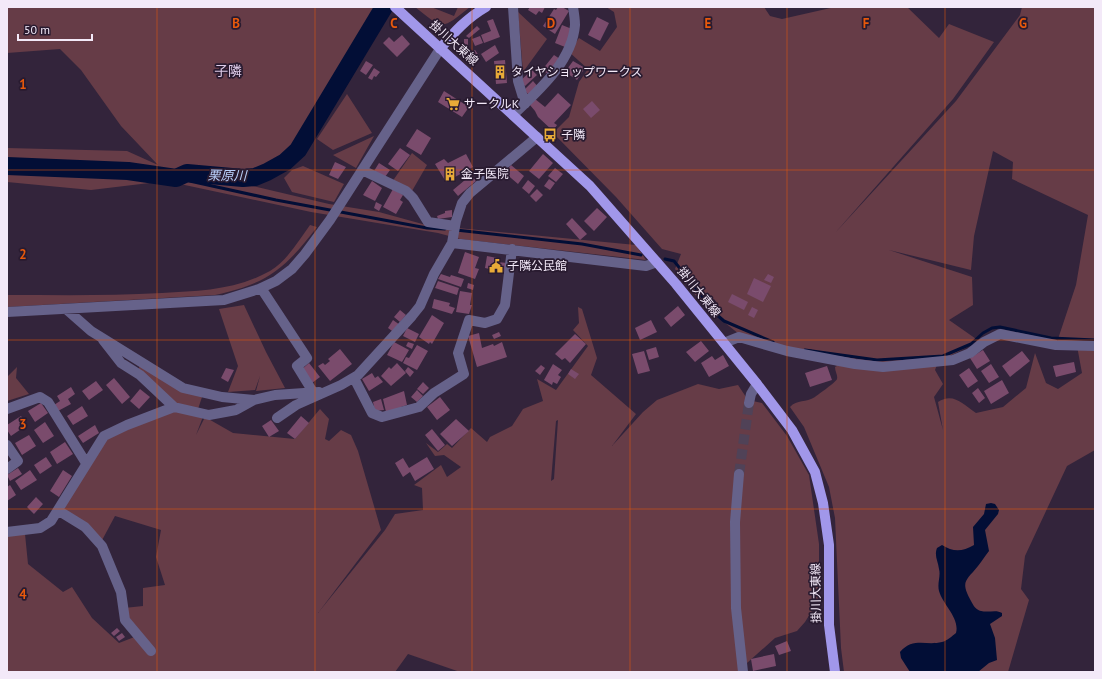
<svg xmlns="http://www.w3.org/2000/svg" width="1102" height="679" viewBox="0 0 1102 679" font-family="'PT Sans','Noto Sans JP',sans-serif">
<rect width="100%" height="100%" fill="#33243b"/>
<!-- green -->
<path fill="#663c47" fill-rule="evenodd" d="M7 7H380L372 23 329 84 313 116 282 161 254 174 174 168 208 174 233 183 257 187 329 204 379 212 426 225 636 245 646 260 460 239 438 233 311 212 166 181 91 190 7 182V148L127 151 158 165 121 126 81 70 60 49 7 53Z
M415 7H431L454 16 458 7H470C441 30 444 30 415 7Z
M606 7H764L770 16 782 19 835 7H907L939 38 949 24 994 42 953 99 835 233 956 101 1020 15 1022 7H1095V343L1056 345 1076 285 1088 215 1012 179 1013 162 993 151 974 236 971 270 889 250 972 277 973 305 949 320 979 341 938 362 935 370 943 384 934 397 943 430 938 402C953 392 963 404 976 413L1003 407 1026 388 1035 353 1046 383 1058 389 1082 373 1077 346H1095V450L1067 466 1025 556 1021 589 1029 600 1008 672H844L841 648 835 518 829 487 804 427 790 407C797 399 806 403 815 397 819 394 836 382 837 379 838 375 835 372 835 367L837 366 819 357 811 349 791 353 739 334 714 314 716 302 718 304 714 299 704 306 675 269 681 254 662 249 616 197 553 133 569 117 579 82 588 69 569 52 579 38 600 51 617 27 614 12Z
M518 12 547 39 523 72Z
M347 94 372 133 333 150 317 139Z
M374 136 356 168 333 155Z
M412 153 427 165 412 191 392 182Z
M303 166 344 184 334 202 292 192 284 178 292 170Z
M310 225 317 227C285 269 267 284 215 295L7 307V295C59 295 110 296 162 293 200 291 236 290 270 271 287 261 299 240 310 225Z
M244 305 266 352 285 388 256 391 260 376 255 390 228 392 238 366 219 309Z
M578 307 582 309 597 358 591 375 636 414 612 446 643 412 657 400 698 384 719 389 738 385 748 400 762 403 787 436 809 475 819 544V580L818 601 805 622 797 631 775 638 737 672H460L408 654 395 672H7V534H25L28 564 63 592 72 587 92 618 119 643 137 636 125 620 124 608 143 606V588L165 585 156 557 161 530 115 516 100 544 62 513 72 488 103 438 174 407 204 414 196 435 205 417 233 433 295 439 320 409 329 419 325 439 329 441 341 430 351 435 358 451 381 530 318 613 385 530 395 514 423 510 422 488 414 485 441 465 447 477 461 467 444 455 435 456 426 443 438 452 447 444 452 448 471 428 487 442 490 437 512 426 523 409 543 401 537 379 556 390 588 346 573 330 579 323ZM558 420 554 479 551 481 556 421Z
M141 363 202 397 198 409 176 406 138 370Z
M17 367 16 378 29 394 7 401V377Z"/>
<!-- water -->
<path fill="#020e36" d="M991 503 995 504 999 510 998 514 985 530 989 551C985 556 982 561 978 566 966 581 960 581 971 601 973 605 976 610 981 611 989 613 996 609 1002 613V616L990 624 995 638 997 660 989 663 978 672H910L901 658 900 652C913 637 926 646 942 642 947 641 952 636 956 633 960 618 943 605 939 591 937 583 941 576 939 569 938 561 934 556 937 548L942 545C953 552 962 552 974 545L973 527 984 514 986 504Z"/>
<g fill="none" stroke-linecap="round" stroke-linejoin="round">
<!-- stream -->
<path stroke="#020e36" stroke-width="3" d="M176 178 276 200 427 228 445 229
M456 230 582 244 641 255
M665 259 674 261 717 315 724 321 773 342
M805 350 877 360 943 356 971 344 983 333 992 328 1000 327 1051 338 1095 340"/>
<!-- river -->
<path stroke="#020e36" stroke-width="18" d="M7 166 128 171 176 178 187 173 243 178 255 177 267 172 285 162 298 150 384 7"/>
</g>
<!-- building -->
<path fill="#7a4b6c" d="M530 7H545L542 13 539 11 536 15 528 10Z
M558 7H562L569 11 555 34 543 26 554 9 556 10Z
M597 17 609 23 600 41 588 35Z
M493 19 500 37 484 43 481 35 491 31 487 21Z
M562 25 572 29 565 47 555 43Z
M477 26 480 29 469 38 466 36Z
M402 35 410 44 397 57 383 43 389 37 394 42Z
M480 36 483 43 475 46 472 39Z
M464 39H468V47H464Z
M495 45 499 53 486 62 481 54Z
M475 50 480 57 475 60 470 53Z
M554 55 560 59 548 74 542 70Z
M505 60 507 83 496 84 494 61Z
M366 61 373 65 366 75 360 71Z
M573 61 585 68 577 80 565 72Z
M374 68 380 72 376 77 374 76 372 80 368 78Z
M532 70 537 75 525 86 520 81Z
M533 81 539 88 530 96 524 90Z
M444 91 469 107 462 117 438 102Z
M558 93 571 105 554 123 557 125 553 131 538 117 535 111 530 105 535 99 545 107Z
M592 101 600 110 591 118 583 109Z
M417 129 431 138 421 155 406 146Z
M400 148 410 155 398 171 388 164Z
M466 154 473 167 446 182 435 164 444 159 448 163Z
M543 154 553 163 539 179 529 171Z
M335 162 346 167 338 179 329 175Z
M379 163 390 170 385 177 374 171Z
M511 165 524 176 518 184 505 173Z
M555 168 563 174 556 182 548 176Z
M471 175 476 181 458 196 453 190Z
M549 179 555 183 550 190 544 186Z
M528 180 535 186 529 194 522 188Z
M372 181 382 188 375 201 363 195Z
M393 189 403 195 400 200 403 202 396 214 383 207Z
M537 189 543 195 536 202 530 196Z
M376 202 382 205 379 211 374 208Z
M597 208 607 217 594 231 584 221Z
M452 210V217L438 219 437 216 445 213V211Z
M572 218 587 234 580 240 566 224Z
M465 252 479 257 475 268 479 269 475 279 458 273Z
M487 256 497 258V262L507 263 504 272 485 268Z
M441 274 450 277 451 275 464 279 461 287 438 279Z
M768 274 774 277 771 283 764 280Z
M754 278 771 286 763 302 747 294Z
M438 281 459 288 457 295 435 288Z
M468 283 474 285 473 290 467 288Z
M460 291 472 293 470 305H472L469 314 456 312Z
M732 294 748 302 744 310 728 302Z
M434 299 450 303 449 306 455 308 452 314 432 308Z
M678 306 685 315 671 327 664 318Z
M752 307 758 310 754 318 748 315Z
M400 310 406 315 400 322 394 317Z
M432 315 444 323 432 344 430 342 429 344 419 337Z
M393 320 400 325 395 333 388 328Z
M651 320 657 332 640 340 635 328Z
M407 328 419 334 415 342 403 336Z
M499 332 501 336 494 339 492 335Z
M479 333 482 348 493 344 494 346 502 342 507 357 477 367 468 336Z
M575 334 586 344 570 363 565 358 562 360 555 354Z
M701 341 709 351 695 362 686 352Z
M394 342 409 350 402 362 387 355Z
M408 342 414 344 412 349 406 346Z
M417 345 428 351 417 370 403 363 406 357 409 358Z
M656 347 659 357 649 360 646 350Z
M340 349 352 364 330 381 318 366 323 363 325 365 330 361 328 359Z
M983 350 990 361 977 369 970 358Z
M644 351 650 371 638 374 632 354Z
M1022 351 1030 361 1010 377 1002 366Z
M723 355 729 366 709 377 701 363 712 356 715 360Z
M1074 362 1076 372 1056 377 1053 366Z
M309 363 320 377 312 383 301 370Z
M397 363 406 373 391 386 381 376 389 367 391 369Z
M553 364 562 370 558 375 561 377 557 384 553 382 552 385 544 380Z
M991 364 999 377 989 383 981 371Z
M541 365 545 368 540 375 535 371Z
M827 366 832 380 810 387 805 373Z
M408 367 414 372 410 377 405 371Z
M226 368 234 370 228 382 221 378Z
M969 368 978 381 968 388 959 375Z
M571 369 579 374 575 379 568 374Z
M372 373 375 378 378 376 383 382 369 391 362 379Z
M114 378 130 397 122 404 106 385Z
M1002 380 1009 393 991 404 984 391Z
M96 381 103 390 89 400 82 391Z
M423 382 429 388 423 394 417 389Z
M71 387 75 394 68 399 71 404 58 411 54 405 60 401 57 396Z
M978 388 985 398 979 403 972 393Z
M140 389 150 397 139 409 130 401Z
M417 390 423 396 417 402 411 397Z
M404 391 407 405 401 407 402 408 386 412 383 399Z
M440 397 450 410 437 420 427 407Z
M381 399 384 410 375 411 373 402Z
M41 403 48 413 35 422 28 411Z
M82 406 88 416 73 425 67 416Z
M21 416 27 425 11 436 7 430V425Z
M301 416 309 423 295 439 287 433Z
M456 419 469 431 452 446 440 434Z
M271 420 279 431 269 437 262 426Z
M45 422 54 436 43 443 34 430Z
M95 425 99 433 83 443 78 436Z
M432 429 445 445 438 451 425 435Z
M29 435 36 446 22 455 15 443Z
M65 442 73 454 57 464 50 452Z
M46 457 52 466 40 474 34 465Z
M427 457 434 469 415 481 410 472 403 477 395 463 403 458 409 468Z
M18 468 22 474 10 481 7 475Z
M30 470 37 480 21 490 15 481Z
M63 470 72 476 59 497 50 491Z
M10 485 16 495 7 501V487Z
M36 497 43 504 34 514 27 507Z
M117 628 120 631 114 636 111 633Z
M122 633 125 637 119 641 116 637Z
M787 641 791 651 779 655 775 646Z
M774 654 776 666 753 671 751 659Z"/>
<g fill="none" stroke-linecap="round" stroke-linejoin="round">
<!-- minor-tunnel -->
<path stroke="#504257" stroke-width="10" stroke-dasharray="10 5" stroke-linecap="butt" d="M739 474 749 403"/>
<!-- minor -->
<path stroke="#66628a" stroke-width="10" d="M513 7 518 81 525 104
M513 115C538 91 572 62 575 25 575 20 574 13 573 7
M362 170 406 191 413 198 428 222 455 226
M452 243 646 266 657 262
M261 288 307 358 297 366 313 392
M66 309 91 331 183 388 222 397 254 400
M7 312 224 300 259 289 276 281 292 269 305 254 330 220 440 49
M103 340 121 363 140 375 174 407
M724 343 739 337 787 351 855 364 883 367 953 360 970 353 984 342 1000 334 1056 345 1095 346
M354 378 372 413 382 417 419 407 434 393 464 374 458 353 469 320 485 323 497 319 505 305 512 249
M749 403 751 394 757 384
M7 409 40 397 48 402 86 463
M277 418 296 405 341 385 358 375 412 316 420 306 434 274 452 243 456 221 462 203 470 193 537 137
M7 445 18 461 7 469
M739 474 735 522 736 608 743 672
M59 511 85 527 102 546 121 592 125 620 151 651
M7 532 40 528 51 521 104 436 127 425 174 407 209 415 236 410 254 400 275 395 319 392"/>
<!-- major -->
<path stroke="#a197ea" stroke-width="10" d="M395 7 590 186 676 284 757 384 792 430 815 472 823 503 829 545V625L835 672
M440 49C454 32 467 18 486 7"/>
</g>
<!-- grid -->
<path fill="none" stroke="#e8590c" stroke-width="1" stroke-opacity="0.55" d="M157 7V672M315 7V672M472 7V672M630 7V672M787 7V672M945 7V672M7 170H1095M7 340H1095M7 509H1095"/>
<!-- icons -->
<defs>
<g id="building-bare" transform="scale(1.08)"><path d="M-4-6H4V6H1V3H-1V6H-4ZM-2.5-4.3h1.7v1.8h-1.7ZM.8-4.3h1.7v1.8H.8ZM-2.5-1h1.7V.8h-1.7ZM.8-1h1.7V.8H.8Z" fill="#e9ab38" stroke="#291b30" stroke-width="2.5" paint-order="stroke"/></g>
<g id="supermarket-bare" transform="scale(1.08)"><path d="M-6-5.5h2.5l.6 2H6L4.5 2H-2.5L-4.4-4H-6ZM-1.5 3.2a1.3 1.3 0 1 0 .1 0ZM3 3.2a1.3 1.3 0 1 0 .1 0Z" fill="#e9ab38" stroke="#291b30" stroke-width="2.5" paint-order="stroke"/></g>
<g id="bus-bare" transform="scale(1.08)"><path d="M-5-6H5V4H4V6H2V4H-2V6H-4V4H-5ZM-3.5-4V0h7V-4ZM-3.5 1.2v1.5H-2V1.2ZM2 1.2v1.5H3.5V1.2Z" fill="#e9ab38" stroke="#291b30" stroke-width="2.5" paint-order="stroke"/></g>
<g id="civic-bare" transform="scale(1.08)"><path d="M-.6-6.5H3V-4.5H.6V-3L4-1V1h2V6H-6V1h2V-1L-.6-3ZM-1.2 2.5V6h2.4V2.5Z" fill="#e9ab38" stroke="#291b30" stroke-width="2.5" paint-order="stroke"/></g>
</defs>
<g fill-rule="evenodd">
<use href="#building-bare" x="500" y="72"/>
<use href="#supermarket-bare" x="453" y="104"/>
<use href="#bus-bare" x="550" y="135"/>
<use href="#building-bare" x="450" y="174"/>
<use href="#civic-bare" x="496" y="266"/>
</g>
<g text-anchor="middle" stroke-width="3.5" stroke-linejoin="round" paint-order="stroke">
<!-- street labels -->
<g font-size="12" fill="#f3e9f8" stroke="#291b30">
<text transform="translate(454 43) rotate(42)" y="4">掛川大東線</text>
<text transform="translate(699 292) rotate(51)" y="4">掛川大東線</text>
<text transform="translate(816 593) rotate(-91)" y="4">掛川大東線</text>
</g>
<!-- poi labels -->
<g font-size="12" fill="#f3e9f8" stroke="#291b30" text-anchor="start">
<text x="511" y="76">タイヤショップワークス</text>
<text x="464" y="108">サークルK</text>
<text x="561" y="139">子隣</text>
<text x="461" y="178">金子医院</text>
<text x="507" y="270">子隣公民館</text>
</g>
<!-- water labels -->
<g font-size="13" font-style="italic" fill="#b9d0fb" stroke="#291b30">
<text transform="translate(227 175) rotate(1)" y="5">栗原川</text>
</g>
<!-- quarter labels -->
<g font-size="14" fill="#ddcae7" stroke="#291b30">
<text x="228" y="76">子隣</text>
</g>
</g>
<g font-size="13" text-anchor="middle" font-weight="bold" fill="#e8590c" stroke="#291b30" stroke-width="3.5" stroke-linejoin="round" paint-order="stroke">
<text x="236" y="28">B</text>
<text x="394" y="28">C</text>
<text x="551" y="28">D</text>
<text x="708" y="28">E</text>
<text x="866" y="28">F</text>
<text x="1023" y="28">G</text>
<text x="23" y="89">1</text>
<text x="23" y="259">2</text>
<text x="23" y="429">3</text>
<text x="23" y="599">4</text>
</g>
<!-- border -->
<rect width="1102" height="679" fill="none" stroke="#f3e9f8" stroke-width="16"/>
<!-- scale -->
<path d="M18 34v6h74v-6" fill="none" stroke="#f3e9f8" stroke-width="2"/>
<text x="24" y="34" font-size="12" fill="#f3e9f8" stroke="#291b30" stroke-width="3" paint-order="stroke">50 m</text>
</svg>
